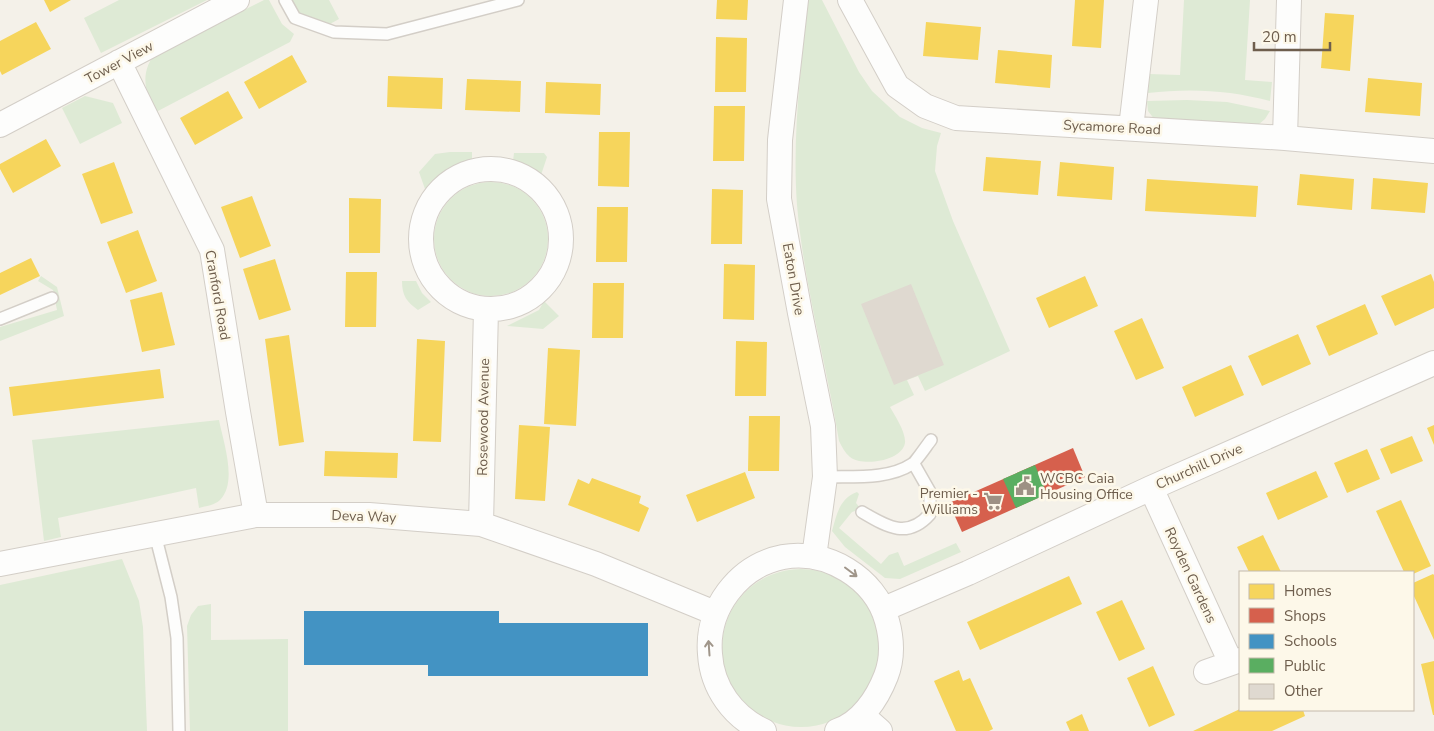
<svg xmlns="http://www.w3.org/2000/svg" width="1434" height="731" viewBox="0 0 1434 731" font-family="'Nunito Sans',sans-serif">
<rect width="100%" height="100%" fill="#f4f1e9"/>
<!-- green -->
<path fill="#deead5" d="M119 0H207L101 53 84 18Z
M264 0H269L282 24 294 34 290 42 156 112C143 90 140 70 158 50L243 4 246 9Z
M290 0H329L339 19 330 24 298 14Z
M808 0H822L859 72 872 91 900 117 922 128 941 133 937 146 935 171 953 221 1010 351 925 391 918 376 907 380 914 395 890 407C895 416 906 432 905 443 902 461 863 467 850 457 845 453 842 447 839 441 826 362 804 285 797 205 792 136 801 68 808 0Z
M1184 0H1250L1245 80 1272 82 1270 101C1230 90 1189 88 1148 93L1149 74 1180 75Z
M85 96 113 103 122 123 80 144 62 108Z
M1187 100 1227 102 1270 111 1265 119 1258 125 1155 120 1148 111 1147 101Z
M450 152H472V159C450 164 441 173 425 189L419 172 435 154Z
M514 153H544L547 157 540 178 513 161Z
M434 239a57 57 0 1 1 114 0a57 57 0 1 1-114 0Z
M41 276 57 287 64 316 0 341V327L57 310 53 290 38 281Z
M402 281H416L422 293 431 302 418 310C407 302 402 296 402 281Z
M544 301 559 316 543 329 507 326 539 310Z
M219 420C223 441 238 482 220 500 215 505 206 506 199 508L196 488 58 518 61 537 44 541 32 440Z
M857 492 859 494 856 503 861 509 852 512 839 528 881 564 889 555 898 552 904 566 956 543 961 552 900 579 885 578 845 547 832 531C837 514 839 499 857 492Z
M122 559 139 601 143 627 147 731H0V585Z
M722 648a79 79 0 1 1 158 0a79 79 0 1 1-158 0Z
M211 604V640L288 639V731H190L187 626 191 615 198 606Z"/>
<!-- homes -->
<path fill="#f6d55c" d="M44 0H71L50 12Z
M717 0H748L747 20 716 19Z
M1075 0H1104L1101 48 1072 46Z
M1325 13 1354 15 1350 71 1321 68Z
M36 22 51 49 2 75 0 71V41Z
M926 22 981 27 978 60 923 56Z
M716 37 747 38 746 92H715Z
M998 50 1052 55 1050 88 995 83Z
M292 55 307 82 259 109 244 82Z
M388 76 443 78 442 109 387 107Z
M1368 78 1422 83 1420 116 1365 112Z
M467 79 521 81 520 112 465 110Z
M546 82 601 84 600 115 545 113Z
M228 91 243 118 195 145 180 118Z
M714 106H745L744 161H713Z
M599 132H630L629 187 598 186Z
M46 139 61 166 13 193 0 169V164Z
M986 157 1041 161 1038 195 983 191Z
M114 162 133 213 101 224 82 174Z
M1060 162 1114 167 1112 200 1057 196Z
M1300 174 1354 179 1352 210 1297 205Z
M1373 178 1428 183 1425 213 1371 209Z
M1147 179 1258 186 1256 217 1145 211Z
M712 189 743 190 742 244H711Z
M252 196 271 246 240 258 221 207Z
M349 198 381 199 380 253H349Z
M597 207H628L627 262H596Z
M138 230 157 281 126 293 107 242Z
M31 258 40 276 0 295V273Z
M275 259 291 310 259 320 243 269Z
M724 264 755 265 754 320 723 319Z
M346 272H377L376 327H345Z
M1431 274 1434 282V308L1395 326 1381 296Z
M1085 276 1098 306 1049 328 1036 298Z
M593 283H624L623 338H592Z
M162 292 175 345 142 352 130 300Z
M1365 304 1378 334 1329 356 1316 326Z
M1142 318 1164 368 1136 380 1114 331Z
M1298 334 1311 364 1262 386 1248 356Z
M289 335 304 442 279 446 265 339Z
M417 339 445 341 441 442 413 441Z
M736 341 767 342 766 396H735Z
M548 348 580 350 576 426 544 424Z
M1231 365 1244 395 1195 417 1182 387Z
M160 369 164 398 13 416 9 387Z
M749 416H780L779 471H748Z
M519 425 550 427 545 501 515 499Z
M1434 425V445L1427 428Z
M1412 436 1423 461 1391 474 1380 449Z
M1367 449 1380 479 1347 493 1334 463Z
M325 451 398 453 397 478 324 476Z
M1316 471 1328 497 1278 520 1266 493Z
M745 472 755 498 697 522 686 495Z
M592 478 641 496 639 503 649 508 639 532 568 505 578 479 589 484Z
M1401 500 1431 566 1413 574V572H1404L1376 511Z
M1263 535 1281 572H1249L1237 547Z
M1433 574 1434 575V640L1413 594V583Z
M1069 576 1082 604 980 650 967 622Z
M1122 600 1145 649 1119 661 1096 612Z
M1434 661V715H1433L1421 664Z
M1153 666 1175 715 1149 727 1127 678Z
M959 670 963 681 970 678 993 729 989 731H956L934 681Z
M1240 709 1303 710 1305 716 1272 731H1193Z
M1082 714 1089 731H1070L1066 722Z"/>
<!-- shops -->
<path fill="#d6604d" d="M1073 448 1085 477 962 532 949 503Z"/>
<!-- schools -->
<path fill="#4393c3" d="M304 611H499V623H648V676H428V665H304Z"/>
<!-- public -->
<path fill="#5aae61" d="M1035 465 1047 494 1016 508 1003 479Z"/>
<!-- building -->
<path fill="#dfd9d0" d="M911 284 944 365 894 385 861 304Z"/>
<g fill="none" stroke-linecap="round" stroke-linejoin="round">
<!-- lane casing -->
<g stroke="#d3cec7" stroke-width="14">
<path id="lane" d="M285 0 295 18 334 32 387 34 518 0
M0 319 52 298
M825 477C852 476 888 480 912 464 915 463 927 445 931 440
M862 512C886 526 907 540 930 514V492L914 464
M155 534 171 597 177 638 179 731"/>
</g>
<!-- street casing -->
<g stroke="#d3cec7" stroke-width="26">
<path id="street" d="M796 0 780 140 779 199 800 313 823 426 825 477 814 557
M850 0 897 86 925 106 956 118 1285 138 1434 151
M119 62 212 250 238 412 256 515
M0 125 237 0
M1131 128 1146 0
M1285 138 1289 0
M421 239a70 70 0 1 1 140 0a70 70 0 1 1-140 0Z
M1151 488 1231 663
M481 524 486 309
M0 564 256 515H369L481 524 596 564 715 613
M884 609 968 573 1151 488 1434 363
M1206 672 1240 660
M862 715 880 731
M764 731C733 717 712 688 710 654 706 609 738 566 783 557 827 549 875 578 887 621 892 639 893 658 886 676 877 699 861 723 837 731"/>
</g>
<!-- lane -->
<use href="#lane" stroke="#fdfdfc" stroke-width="11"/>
<!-- street -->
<use href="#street" stroke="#fdfdfc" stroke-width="24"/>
</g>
<!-- one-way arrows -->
<defs><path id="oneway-shaft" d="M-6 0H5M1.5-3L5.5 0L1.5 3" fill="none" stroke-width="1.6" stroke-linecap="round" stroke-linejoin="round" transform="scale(1.25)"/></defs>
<g stroke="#a0968a">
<use href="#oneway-shaft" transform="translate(851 572) rotate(37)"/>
<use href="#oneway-shaft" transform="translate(709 648) rotate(-94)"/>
</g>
<!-- icons -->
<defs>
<g id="civic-bare" transform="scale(1.5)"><path d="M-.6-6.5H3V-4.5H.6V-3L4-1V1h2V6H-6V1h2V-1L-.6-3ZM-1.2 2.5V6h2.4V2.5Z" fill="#9d9184" stroke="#fdf8e9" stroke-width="2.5" paint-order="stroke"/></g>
<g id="supermarket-bare" transform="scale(1.5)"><path d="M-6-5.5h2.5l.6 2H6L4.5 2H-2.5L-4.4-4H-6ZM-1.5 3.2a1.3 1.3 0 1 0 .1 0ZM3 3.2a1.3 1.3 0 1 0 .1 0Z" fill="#9d9184" stroke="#fdf8e9" stroke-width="2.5" paint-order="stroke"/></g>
</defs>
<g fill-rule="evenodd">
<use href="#civic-bare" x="1025" y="486"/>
<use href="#supermarket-bare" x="993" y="501"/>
</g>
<g text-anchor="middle" stroke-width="5" stroke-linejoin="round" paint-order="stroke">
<!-- street labels -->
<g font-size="14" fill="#6e5e4d" stroke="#fdf8e9">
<text transform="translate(119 62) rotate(-28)" y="5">Tower View</text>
<text transform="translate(1112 127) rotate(3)" y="5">Sycamore Road</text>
<text transform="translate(794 279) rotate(80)" y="5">Eaton Drive</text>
<text transform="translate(218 295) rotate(80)" y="5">Cranford Road</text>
<text transform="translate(483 417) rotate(-89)" y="5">Rosewood Avenue</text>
<text transform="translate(1199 466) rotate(-24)" y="5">Churchill Drive</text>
<text transform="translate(364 516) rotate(2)" y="5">Deva Way</text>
<text transform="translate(1191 575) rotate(65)" y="5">Royden Gardens</text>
</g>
<!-- poi labels -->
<g font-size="14" fill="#6e5e4d" stroke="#fdf8e9" text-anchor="start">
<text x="1040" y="483">WCBC Caia<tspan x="1040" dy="16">Housing Office</tspan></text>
<text x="978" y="498" text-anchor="end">Premier -<tspan x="978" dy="16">Williams</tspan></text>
</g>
</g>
<!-- legend -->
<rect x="1239" y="571" width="175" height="140" fill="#fdf8e9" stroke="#c4baab"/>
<rect x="1249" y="584" width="25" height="15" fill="#f6d55c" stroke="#c4baab"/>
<text x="1284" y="596" font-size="15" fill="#6e5e4d">Homes</text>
<rect x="1249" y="608" width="25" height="15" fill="#d6604d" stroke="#c4baab"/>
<text x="1284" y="621" font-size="15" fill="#6e5e4d">Shops</text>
<rect x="1249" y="634" width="25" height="15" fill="#4393c3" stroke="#c4baab"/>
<text x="1284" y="646" font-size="15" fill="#6e5e4d">Schools</text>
<rect x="1249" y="658" width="25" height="15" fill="#5aae61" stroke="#c4baab"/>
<text x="1284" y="671" font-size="15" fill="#6e5e4d">Public</text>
<rect x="1249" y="684" width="25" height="15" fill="#dfd9d0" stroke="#c4baab"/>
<text x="1284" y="696" font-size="15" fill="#6e5e4d">Other</text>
<!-- scale -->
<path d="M1254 42v8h76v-8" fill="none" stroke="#6e5e4d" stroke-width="2.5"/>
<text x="1262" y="42" font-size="15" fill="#6e5e4d" stroke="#fdf8e9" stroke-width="4" paint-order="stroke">20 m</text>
</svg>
